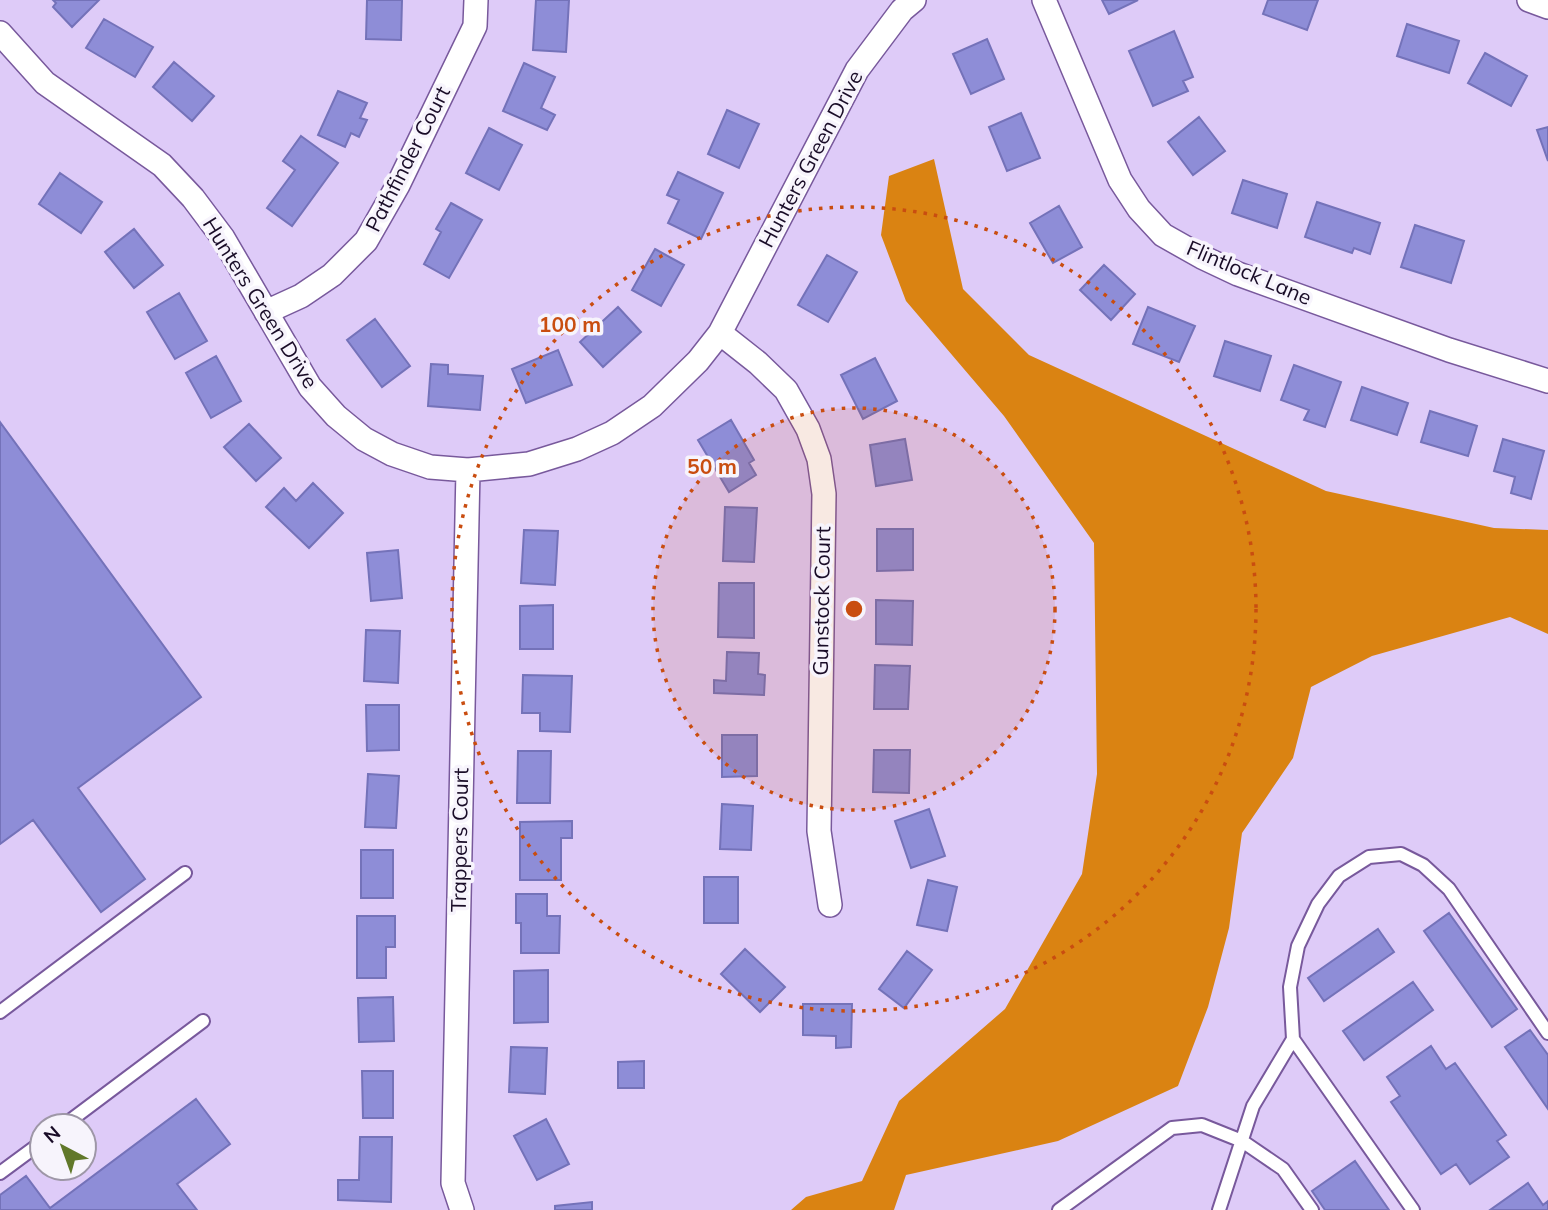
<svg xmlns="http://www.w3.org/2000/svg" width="1548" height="1210" viewBox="0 0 1548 1210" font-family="Mulish,sans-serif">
<rect width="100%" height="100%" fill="#decbf8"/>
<!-- forest -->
<path fill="#da8312" d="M934 159 963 289 1029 355 1326 491 1494 528 1548 530V634L1510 617 1372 656 1311 687 1293 758 1242 833 1229 928 1208 1007 1178 1086 1058 1141 906 1175 894 1210H791L806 1197 862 1181 899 1101 1005 1009 1082 874 1097 774 1094 543 1004 416 906 301 881 235 889 176Z"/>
<!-- building -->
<path fill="#8e8dd7" stroke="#7472b9" stroke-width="2" d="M53 0H99L72 27 53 7 56 3Z
M367 0H402L401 40 366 39Z
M536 0H569L566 52 533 50Z
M1102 0H1138L1109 14Z
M1268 0H1318L1307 30 1263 14Z
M104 19 153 47 135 77 86 48Z
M1407 24 1459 41 1449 73 1397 56Z
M1174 31 1193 77 1183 81 1188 91 1153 106 1129 51Z
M987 39 1004 79 971 94 953 54Z
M1485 53 1527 76 1511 106 1468 83Z
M174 62 214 96 192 121 153 87Z
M524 63 555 77 541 108 555 115 547 130 503 111Z
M338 91 367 103 360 118 367 120 359 137 351 133 345 147 318 135Z
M727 110 759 124 739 168 708 154Z
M1021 113 1040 158 1007 171 989 127Z
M1199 117 1225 151 1193 175 1168 142Z
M1548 127V161L1537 130Z
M489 128 522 145 499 190 466 173Z
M301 136 338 163 292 226 267 208 295 170 283 161Z
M678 172 723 193 701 239 668 223 679 200 667 195Z
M60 173 102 202 81 233 39 204Z
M1243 180 1287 194 1277 228 1232 213Z
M1317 202 1380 223 1370 254 1354 248 1352 253 1305 237Z
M451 203 482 220 449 278 424 264 441 232 436 229Z
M1059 206 1082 247 1053 263 1030 223Z
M1415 225 1464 241 1451 283 1401 267Z
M134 229 163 265 134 288 105 252Z
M655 249 684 265 661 306 632 290Z
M827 255 857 272 828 322 798 305Z
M1104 265 1135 294 1111 320 1080 290Z
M179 293 207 341 175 359 147 312Z
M618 307 641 332 603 367 580 342Z
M1148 307 1195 326 1179 362 1133 344Z
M375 319 410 366 382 387 347 340Z
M1225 341 1271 356 1260 391 1214 376Z
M558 350 572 385 526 403 512 369Z
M216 356 241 401 211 418 186 373Z
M875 358 897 401 863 419 841 375Z
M431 364 448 365V374L483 376 480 410 428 406Z
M1294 365 1341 382 1325 427 1304 420 1309 410 1281 400Z
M1362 387 1408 403 1397 435 1351 420Z
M1430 411 1477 426 1468 456 1421 442Z
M731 420 754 460 749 463 756 475 729 492 698 440Z
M0 422 201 697 78 788 145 879 101 912 33 820 0 844Z
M249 424 281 458 256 481 224 447Z
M905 439 912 480 876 486 870 445Z
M1503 439 1544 451 1531 499 1511 493 1515 477 1494 471Z
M313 483 343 513 309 548 266 507 284 488 296 501Z
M725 507 757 508 754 562 723 561Z
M877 529H913V570L877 571Z
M524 530 558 531 555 585 521 583Z
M398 550 402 598 371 601 367 553Z
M719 583H754V638L718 637Z
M876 600 913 601 912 645 876 644Z
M553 605V649H520V606Z
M366 630 400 631 398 683 364 681Z
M727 652 759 653 758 674 765 675 764 695 714 693V680L726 681Z
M875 665 910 666 908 709H874Z
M523 675 572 676 570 732 540 731V713H522Z
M366 705H399V750L367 751Z
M722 735H757V776L722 777Z
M874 750H910L909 793 873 792Z
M518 751H551L550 803H517Z
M368 774 399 776 396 828 365 827Z
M722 804 753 806 751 850 720 849Z
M929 809 945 856 911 868 895 821Z
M572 821V838H561V880H520V822Z
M361 850H393V898H361Z
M704 877H738V923H704Z
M928 880 957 887 947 931 917 925Z
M516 894H547V916H560L559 953H521V923H516Z
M1449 913 1517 1009 1492 1027 1424 931Z
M357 916H395V947H386V978H357Z
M1378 929 1394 952 1324 1001 1308 978Z
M745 949 785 987 760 1012 721 974Z
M907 951 932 970 904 1008 879 989Z
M548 970V1022L514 1023V971Z
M1413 982 1433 1010 1364 1060 1343 1031Z
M393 997 394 1041 359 1042 358 998Z
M803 1004H852L851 1047 836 1048V1036L803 1035Z
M1530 1030 1548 1055V1109L1505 1047Z
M1431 1046 1446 1069 1455 1063 1506 1135 1497 1141 1509 1157 1470 1184 1456 1164 1441 1174 1391 1102 1400 1096 1387 1077Z
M511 1047 547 1048 545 1094 509 1092Z
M644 1061V1088H618V1062Z
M362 1071H393V1118H363Z
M196 1099 230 1144 177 1184 197 1210H0V1195L26 1176 50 1208Z
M546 1119 569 1164 537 1180 514 1136Z
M360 1137H392L391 1202 338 1200V1180H359Z
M1355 1161 1389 1210H1325L1312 1191Z
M1528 1183 1543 1205 1548 1201V1210H1490Z
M592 1202V1210H555V1206Z"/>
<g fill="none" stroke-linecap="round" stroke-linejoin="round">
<!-- lane casing -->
<g stroke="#78599c" stroke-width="16">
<path id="lane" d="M0 1012 185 873
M1293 1039 1290 987 1298 946 1318 904 1339 876 1369 857 1401 854 1423 865 1449 889 1548 1033
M63 1126 203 1021
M0 1173 42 1142
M1059 1210 1172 1128 1202 1125 1242 1141 1283 1169 1312 1210
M1219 1210 1253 1106 1293 1039 1413 1210"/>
</g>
<!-- street casing -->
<g stroke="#78599c" stroke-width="26">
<path id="street" d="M1044 0 1120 180 1139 209 1163 235 1202 257 1238 274 1449 350 1548 381
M1529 0 1548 7
M0 33 45 83 162 165 193 198 223 238 310 387 336 416 364 439 392 454 430 467 468 470 529 464 577 449 612 433 652 406 698 361 720 333 857 70 902 10 914 0
M266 312 301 296 332 275 366 241 398 185 475 26 476 0
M720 333 758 363 786 390 808 429 819 459 824 494 819 831 830 905
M462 1210 453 1183 468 470"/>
</g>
<!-- lane -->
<use href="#lane" stroke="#fff" stroke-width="12"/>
<!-- street -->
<use href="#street" stroke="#fff" stroke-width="23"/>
</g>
<!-- distance rings -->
<circle cx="854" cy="609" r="201" fill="#c94d10" fill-opacity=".12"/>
<g fill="none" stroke="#c94d10" stroke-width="3.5" stroke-dasharray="3.5 7">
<circle cx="854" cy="609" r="201"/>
<circle cx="854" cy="609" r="402"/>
</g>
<g text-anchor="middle" stroke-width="7" stroke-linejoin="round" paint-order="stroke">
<!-- street labels -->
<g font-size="21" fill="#190c27" stroke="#f7f4fc">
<text transform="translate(408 159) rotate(-63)" y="7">Pathfinder Court</text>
<text transform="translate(811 159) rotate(-62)" y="7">Hunters Green Drive</text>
<text transform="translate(1249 273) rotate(23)" y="7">Flintlock Lane</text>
<text transform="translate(260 303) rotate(58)" y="7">Hunters Green Drive</text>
<text transform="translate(822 601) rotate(-89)" y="7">Gunstock Court</text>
<text transform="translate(460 840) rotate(-89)" y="7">Trappers Court</text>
</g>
</g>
<circle cx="854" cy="609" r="10" fill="#c94d10" stroke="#f7f4fc" stroke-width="3.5"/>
<g font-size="21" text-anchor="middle" font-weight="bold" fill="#c94d10" stroke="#f7f4fc" stroke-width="7" stroke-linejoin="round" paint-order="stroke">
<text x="570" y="332">100 m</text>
<text x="712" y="474">50 m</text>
</g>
<!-- north arrow -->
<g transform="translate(63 1147) rotate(319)"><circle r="33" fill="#f7f4fc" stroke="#9e97a7" stroke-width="2"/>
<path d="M0-5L12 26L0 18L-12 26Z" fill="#61782a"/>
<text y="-10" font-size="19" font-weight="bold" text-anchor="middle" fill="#190c27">N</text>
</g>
</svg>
